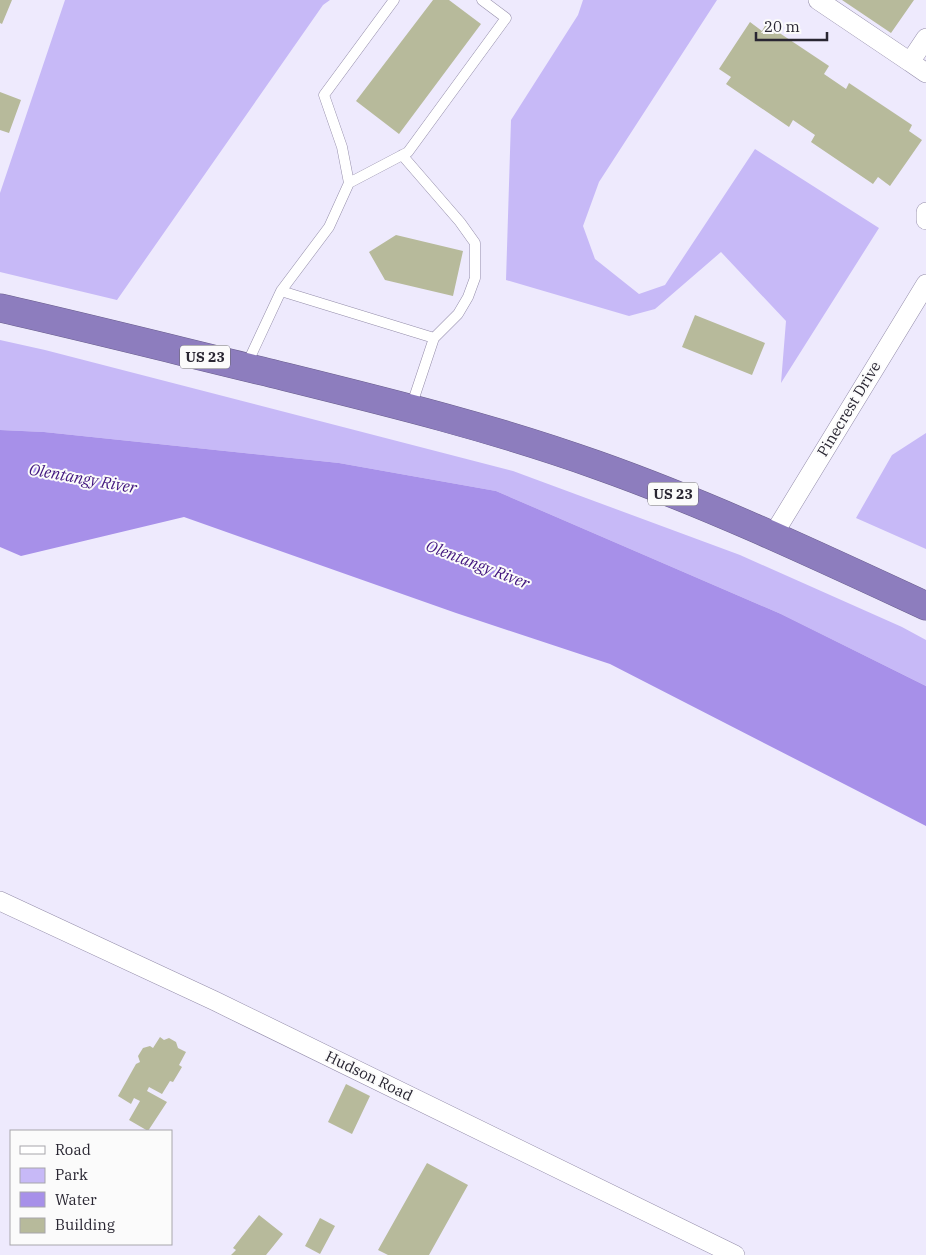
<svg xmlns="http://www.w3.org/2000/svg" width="926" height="1255" viewBox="0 0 926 1255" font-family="'IBM Plex Serif',serif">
<rect width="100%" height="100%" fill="#eeeafd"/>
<!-- green -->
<path fill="#c7b9f7" d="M65 0H330L323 5 117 300 0 272V193Z
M583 0H717L599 182 583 226 595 259 639 294 665 285 755 149 879 228 781 383 786 321 721 252 655 309 629 316 506 280 511 120 578 15Z
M0 340 45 350 513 471 740 555 902 627 926 640V686L781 614 496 491 339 463 44 432 0 430Z
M926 433V549L856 518 892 455Z"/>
<!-- water -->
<path fill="#a790e9" d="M0 430 44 432 339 463 496 491 781 614 926 686V826L610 664 456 613 184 517 21 556 0 547Z"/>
<!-- building -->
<path fill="#b7ba9b" d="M0 0H12L2 24 0 23Z
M433 0H449L481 24 399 134 356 101Z
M842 0H914L891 33Z
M750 22 762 31 766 24 829 66 824 74 846 89 849 83 912 125 909 131 922 140 890 186 878 177 873 184 811 142 815 135 793 120 789 127 726 84 731 77 719 69Z
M0 92 21 100 9 133 0 130Z
M396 235 463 251 453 296 385 280 369 252Z
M695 315 765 343 752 375 682 347Z
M160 1037 164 1040 169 1038 176 1042 178 1048 186 1052 179 1065 182 1067 173 1082 170 1081 162 1094 149 1087 147 1091 167 1102 148 1131 129 1120 140 1101 134 1098 131 1104 118 1096 136 1064 140 1062 138 1056 143 1048 150 1046 153 1048Z
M346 1084 370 1096 352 1134 328 1122Z
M427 1163 468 1185 429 1255H388L378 1250Z
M259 1215 283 1234 266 1255H231L236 1250 233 1248Z
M320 1218 335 1226 320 1254 305 1246Z"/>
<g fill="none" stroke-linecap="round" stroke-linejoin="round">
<!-- lane casing -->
<g stroke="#948daa" stroke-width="11">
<path id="lane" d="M402 155 460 222 475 243V278L468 297 458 314 434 338
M349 183 408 152 506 18 482 0
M281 291 329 227 349 183 342 147 324 95 394 0
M246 366 281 291 434 338 411 407"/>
</g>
<!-- street casing -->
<g stroke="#948daa" stroke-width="20">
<path id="street" d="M818 0 910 62
M926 38 910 62 926 73
M926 212V220
M773 535 926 284
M0 901 215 1001 735 1255"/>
</g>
<!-- highway casing -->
<g stroke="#6a5f8d" stroke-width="29">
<path id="highway" d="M0 308C88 328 175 350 262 371 375 399 488 426 597 465 710 505 818 556 926 606"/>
</g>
<!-- lane -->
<use href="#lane" stroke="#fff" stroke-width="10"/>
<!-- street -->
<use href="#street" stroke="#fff" stroke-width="19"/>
<!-- highway -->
<use href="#highway" stroke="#8d7dbe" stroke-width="28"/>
</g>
<g text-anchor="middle" stroke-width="4" stroke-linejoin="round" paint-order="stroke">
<!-- shield labels -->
<g fill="#fbfbfb" stroke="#68666e" stroke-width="1">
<rect x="180" y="345.5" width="50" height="23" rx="4"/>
<rect x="648" y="482.5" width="50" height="23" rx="4"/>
</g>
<g font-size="14" font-weight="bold" fill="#292632">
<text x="205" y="362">US 23</text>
<text x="673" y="499">US 23</text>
</g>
<!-- street labels -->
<g font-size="15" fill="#292632" stroke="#fbfbfb">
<text transform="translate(849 409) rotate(-59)" y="5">Pinecrest Drive</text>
<text transform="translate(369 1076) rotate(26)" y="5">Hudson Road</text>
</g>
<!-- water labels -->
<g font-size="16" font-style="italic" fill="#41157e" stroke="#fbfbfb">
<text transform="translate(83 478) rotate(10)" y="6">Olentangy River</text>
<text transform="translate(478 564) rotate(21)" y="6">Olentangy River</text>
</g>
</g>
<!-- legend -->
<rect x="10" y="1130" width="162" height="115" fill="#fbfbfb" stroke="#a7a6ab"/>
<rect x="20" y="1146" width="25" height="8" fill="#ffffff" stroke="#a7a6ab"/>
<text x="55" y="1155" font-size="15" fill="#292632">Road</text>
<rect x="20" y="1168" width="25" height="15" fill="#c7b9f7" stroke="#a7a6ab"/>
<text x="55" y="1180" font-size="15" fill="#292632">Park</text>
<rect x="20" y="1192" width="25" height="15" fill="#a790e9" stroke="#a7a6ab"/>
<text x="55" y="1205" font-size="15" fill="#292632">Water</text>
<rect x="20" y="1218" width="25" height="15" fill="#b7ba9b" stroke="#a7a6ab"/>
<text x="55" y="1230" font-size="15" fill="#292632">Building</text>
<!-- scale -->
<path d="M756 32v8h71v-8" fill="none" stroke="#292632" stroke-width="2.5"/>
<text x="764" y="32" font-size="15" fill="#292632" stroke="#fbfbfb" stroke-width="4" paint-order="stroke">20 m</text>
</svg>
